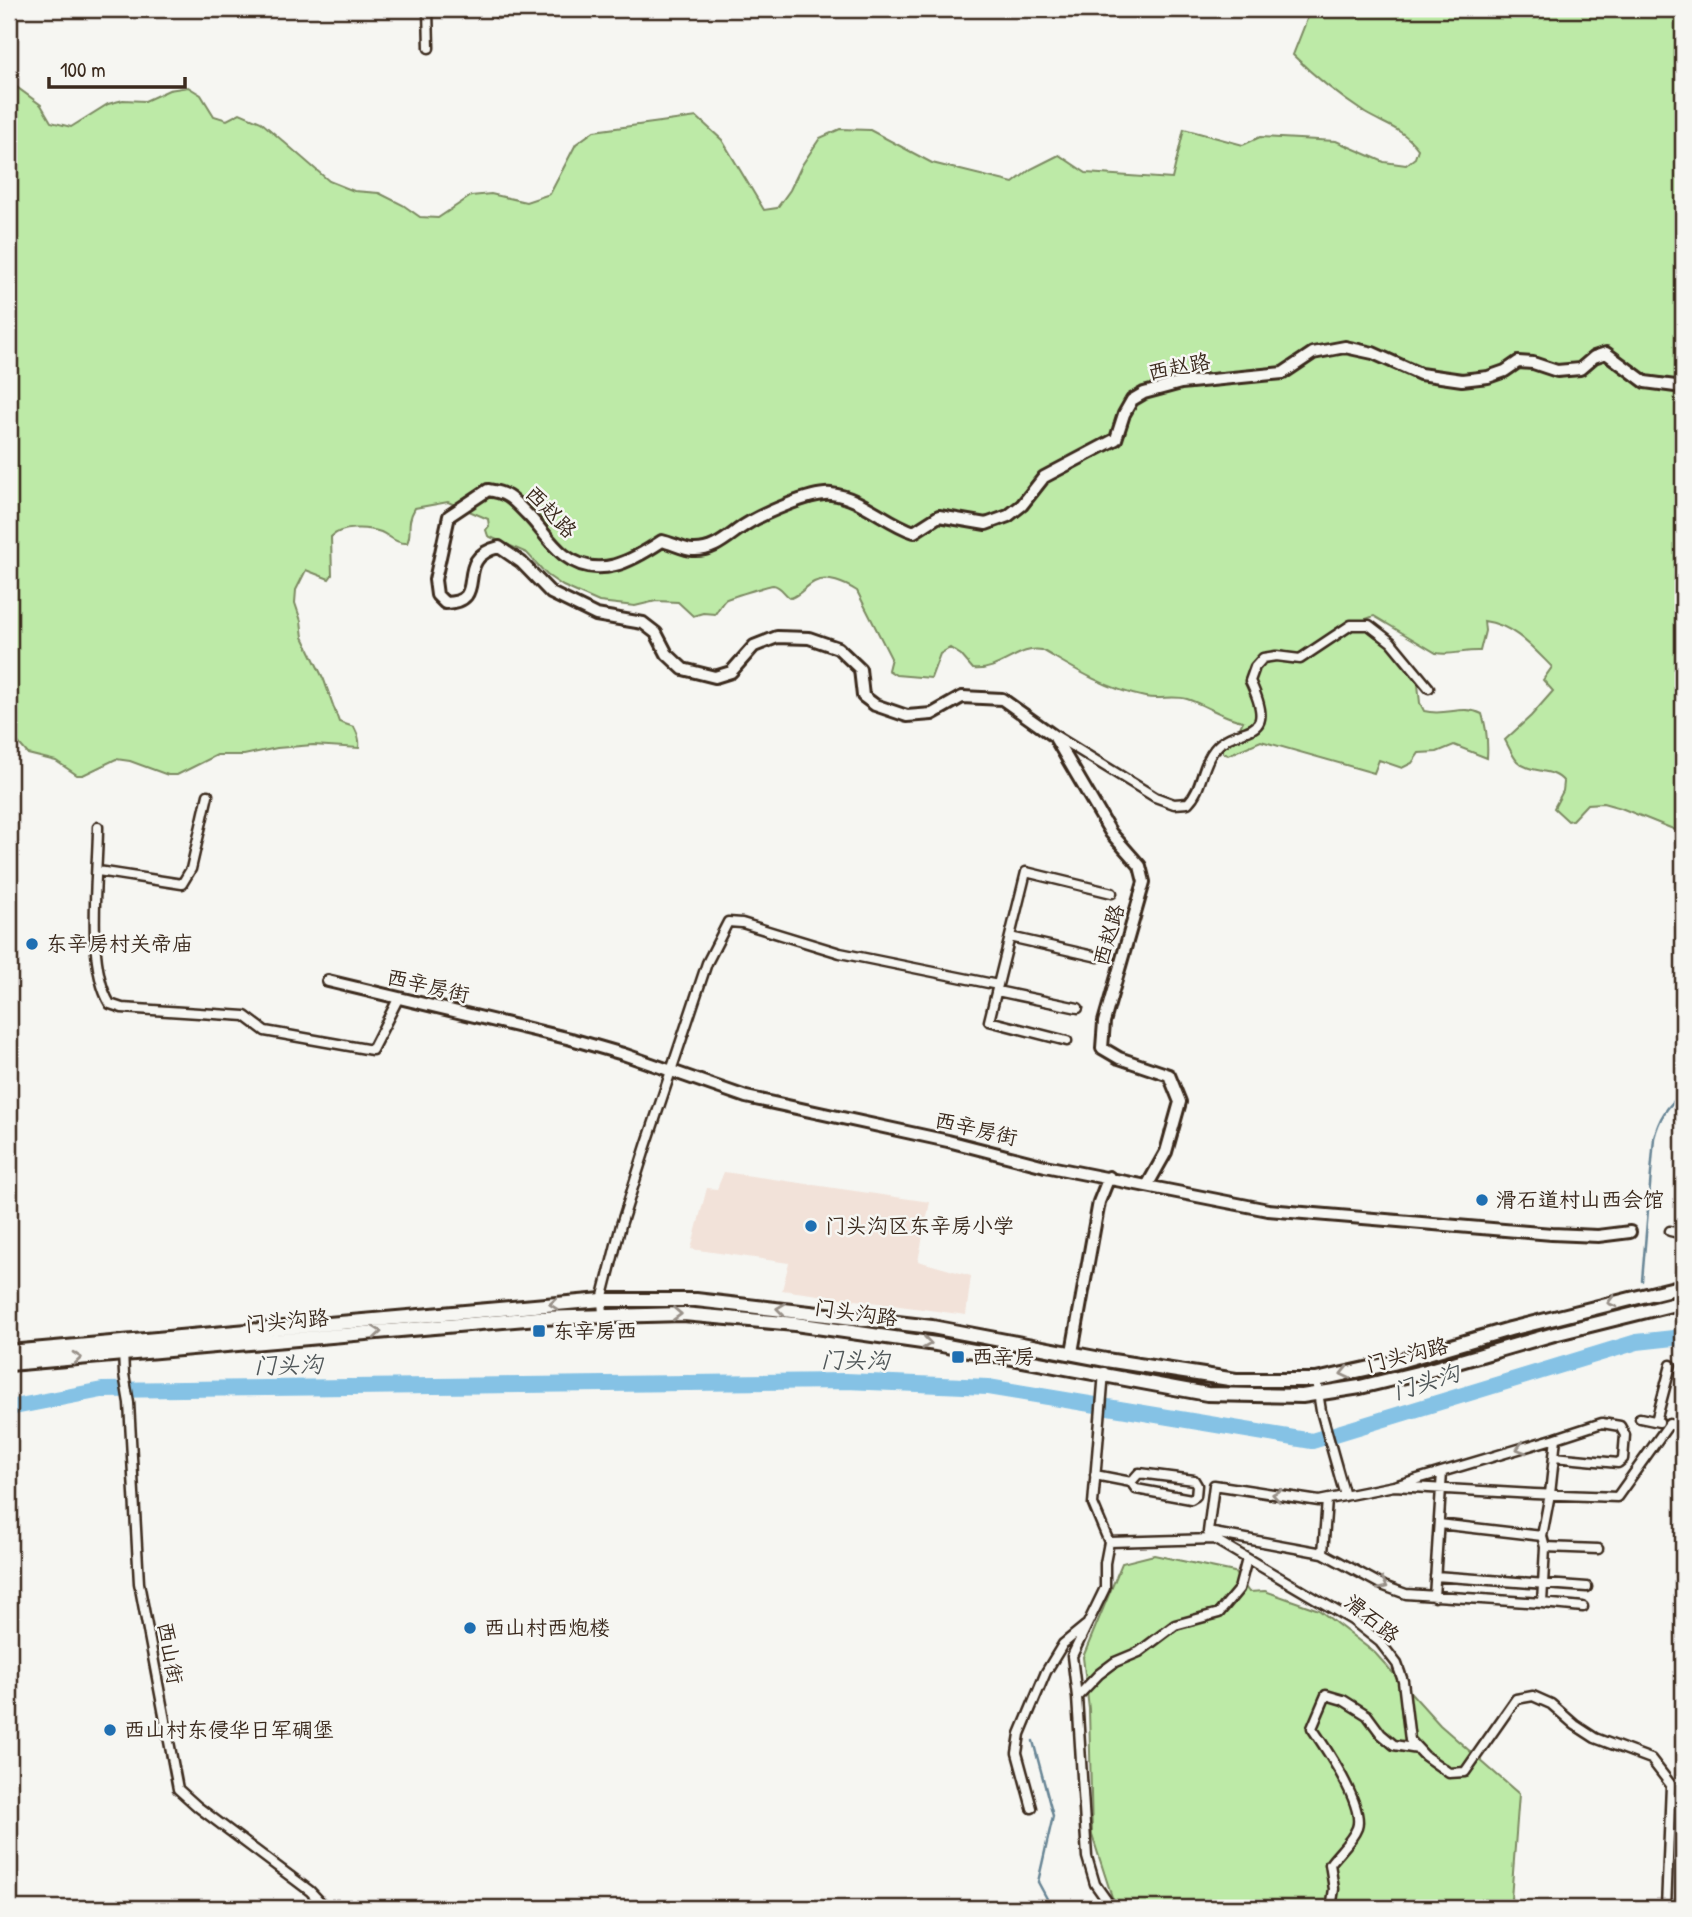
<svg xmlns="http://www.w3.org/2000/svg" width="1692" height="1917" viewBox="0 0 1692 1917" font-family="'Patrick Hand','LXGW WenKai TC',sans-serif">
<rect width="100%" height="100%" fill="#f6f6f2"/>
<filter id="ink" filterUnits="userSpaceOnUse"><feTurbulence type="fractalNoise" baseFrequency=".0143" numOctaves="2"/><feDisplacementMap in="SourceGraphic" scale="14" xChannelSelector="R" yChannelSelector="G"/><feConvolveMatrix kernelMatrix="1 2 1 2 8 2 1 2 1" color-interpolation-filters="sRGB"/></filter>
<g filter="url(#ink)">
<!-- built -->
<path fill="#f2e2d9" d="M724 1172 930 1202 918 1261 971 1276 966 1315 782 1290 789 1263 691 1249 707 1188 717 1189Z"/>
<!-- green -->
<path fill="#bdeaa7" stroke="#7c8a62" stroke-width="2" d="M1311 9H1683V833L1621 808 1603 803 1587 804 1572 820 1568 821 1554 808 1563 791 1564 782C1553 767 1530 774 1517 761 1512 755 1509 747 1505 740L1531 716 1553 691 1543 680 1552 667C1532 647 1514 625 1484 621L1485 631 1480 651C1465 650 1451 656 1436 653L1374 616 1366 619 1365 625 1374 636 1387 643 1417 675 1420 703 1424 711C1446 717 1461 704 1482 714 1487 729 1488 743 1487 758L1454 745 1437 752 1419 753 1412 763 1402 768 1379 760 1374 773 1261 741 1228 755 1223 753 1221 740 1227 733 1238 732 1243 721C1223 718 1206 705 1187 699 1174 695 1159 700 1145 697 1107 689 1074 669 1042 650 1019 645 1000 672 973 669L961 655 950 648 940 654 931 678 896 675 888 670 891 658 857 591C846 584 827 575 814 582 805 587 801 594 791 598 784 595 782 586 773 585 770 585 727 598 725 600 721 604 718 610 715 614L703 613 693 616 678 602 656 601 635 606 599 602 563 586 547 575 527 553 488 536 486 530 489 526 488 519 448 502 415 508C405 525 413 532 407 543 396 544 390 536 381 532 367 527 341 526 331 537L332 575 329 579 306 570 296 590 295 603 301 621 303 637 324 680 339 722 354 727C358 735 360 740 359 748L313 745 277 748 244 755H217L177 775H168L130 761 116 759 83 775H77L56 761 28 754 15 739H9V84L11 83 41 105 51 122 71 127 108 104 123 100 145 101 169 90 188 87 201 95 214 116 227 120 240 113 261 122 329 181 354 191 379 193 403 205 420 217 438 218 471 196 491 194 526 202 550 194 576 144 594 131 697 117 722 140 764 210 777 208 790 190 802 165 820 138 840 129 870 130 932 163 1013 183 1031 169 1059 155 1086 173 1172 179 1184 129 1243 145 1260 137 1336 141 1384 162 1406 165 1415 158 1418 149C1402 128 1387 126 1365 113 1339 96 1315 77 1293 55Z
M1154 1555 1234 1572 1249 1592 1265 1591 1319 1610 1375 1653 1440 1725 1519 1794 1511 1899 1528 1908H1121L1112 1897 1092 1835 1089 1709 1083 1657 1122 1563Z"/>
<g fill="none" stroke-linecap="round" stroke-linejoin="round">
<!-- stream -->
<path stroke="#678595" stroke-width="2.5" d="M1642 1281 1654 1138C1659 1118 1667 1106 1683 1093
M1033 1741 1053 1816 1038 1882 1052 1908"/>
<!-- river -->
<path stroke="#85c2e5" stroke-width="16" d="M9 1408 102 1390 846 1381 988 1387 1312 1441 1637 1342 1683 1337"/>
<!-- minor casing -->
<g stroke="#3b2a1e" stroke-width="13">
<path id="minor" d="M428 9 429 48
M497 9 498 13
M1056 736 1155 797 1174 804 1188 803C1203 788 1201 766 1214 750 1236 721 1281 746 1250 681L1255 667 1263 658 1276 656 1300 659 1351 625H1369L1391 642 1429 688
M98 827C98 875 85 963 110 1004L122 1008 245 1016 265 1031 372 1050 398 999
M98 871 182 884 191 869 208 795
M1010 937 1098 957
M997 991 1078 1008
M1067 1041 989 1021 1026 872 1112 893
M1670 1231 1683 1234
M603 1314 602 1300 621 1225 646 1146 707 963 728 922 742 923 840 953 998 985
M123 1350 124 1374 129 1403 139 1583 178 1789 198 1807 310 1891 326 1908
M1104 1372 1093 1504 1109 1542 1214 1539 1352 1620 1380 1642 1397 1664 1403 1681 1410 1740 1425 1756 1449 1773 1465 1772 1516 1699 1533 1696 1551 1704 1575 1725 1595 1738 1651 1759 1671 1785 1666 1908
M1316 1380 1321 1411 1345 1496
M1640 1418 1659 1422
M1656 1421 1671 1365
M1554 1457 1618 1463 1623 1459 1625 1435 1620 1426 1602 1423 1556 1438
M1095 1475 1131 1482 1136 1489 1191 1499 1196 1496 1197 1485 1194 1480 1139 1473 1131 1482
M1394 1486 1556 1438 1550 1494 1542 1536 1545 1547 1542 1603 1406 1594 1384 1586 1323 1553 1208 1532 1214 1485 1319 1501 1394 1486 1534 1494 1617 1497 1669 1424 1683 1427
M1439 1524 1542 1536
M1545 1547 1598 1549
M1323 1553 1327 1500
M1435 1576 1587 1587
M1434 1597 1442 1472
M1542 1603 1583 1607
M1077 1697 1072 1656 1105 1588V1563L1109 1542
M1032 1808 1017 1753 1020 1734 1046 1672 1063 1644 1085 1626
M1112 1908 1095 1884 1087 1857 1077 1697 1099 1674 1115 1662 1139 1652 1175 1625 1219 1613 1239 1589 1247 1559
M1331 1908 1334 1889 1330 1864C1338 1853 1352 1841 1357 1828 1365 1806 1325 1747 1312 1728L1326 1695 1343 1700 1367 1715 1381 1734 1394 1745 1418 1749"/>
</g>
<!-- tertiary casing -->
<g stroke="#3b2a1e" stroke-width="16">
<path id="tertiary" d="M328 981 571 1039 623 1054 746 1097 948 1141 1045 1166 1268 1210 1552 1234 1598 1236 1630 1232
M1148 1184 1166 1152 1180 1102 1169 1075 1119 1058 1102 1048 1104 1022 1144 882 1140 866 1111 833 1054 736 1002 699 962 697 932 714 907 716 875 705 863 696 860 669 838 648 809 638 777 637 754 646 731 672 715 677 683 669 667 654 656 633 643 623 596 615 551 593 521 562 499 547C450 559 492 602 445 603L437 595 435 580 449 516 488 490C509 493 513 500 528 515 540 527 550 544 564 555 598 581 632 561 662 541 672 543 684 550 693 550 715 551 728 536 745 525 762 514 812 492 831 494 861 497 886 523 914 532L939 516 986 524 1008 516 1022 505 1044 477 1116 439 1124 414 1132 400 1144 393 1181 383 1283 373 1313 353 1345 347 1373 353 1420 374 1462 380 1488 377 1505 371 1518 362 1533 363 1557 371 1580 369 1594 357 1606 353 1645 382 1683 387
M1072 1352 1099 1202 1109 1177"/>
</g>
<!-- secondary casing -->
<g stroke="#3b2a1e" stroke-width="18">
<path id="secondary" d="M9 1352 602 1300H696L932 1327 1106 1360 1236 1380H1316L1393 1363 1510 1329 1683 1286
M9 1364 538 1318 683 1314 795 1324 936 1344 1207 1394 1302 1396 1360 1387 1426 1371 1554 1334 1683 1302"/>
</g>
<!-- minor -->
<use href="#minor" stroke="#f6f6f2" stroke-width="8"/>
<!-- tertiary -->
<use href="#tertiary" stroke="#f6f6f2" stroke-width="10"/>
<!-- secondary -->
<use href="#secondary" stroke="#f6f6f2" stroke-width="12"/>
</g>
<!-- one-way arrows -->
<defs><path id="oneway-chevron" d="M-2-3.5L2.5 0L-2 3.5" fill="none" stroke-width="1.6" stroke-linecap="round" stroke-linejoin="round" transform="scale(1.75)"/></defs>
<g stroke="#989088">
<use href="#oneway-chevron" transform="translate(1612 1302) rotate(165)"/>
<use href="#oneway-chevron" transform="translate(554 1304) rotate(175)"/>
<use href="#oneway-chevron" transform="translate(781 1309) rotate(-173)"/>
<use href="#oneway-chevron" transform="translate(677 1314) rotate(2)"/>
<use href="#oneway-chevron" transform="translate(377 1332) rotate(-5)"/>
<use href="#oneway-chevron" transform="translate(927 1343) rotate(8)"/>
<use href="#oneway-chevron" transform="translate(77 1358) rotate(-5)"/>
<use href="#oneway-chevron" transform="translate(1345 1373) rotate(167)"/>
<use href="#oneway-chevron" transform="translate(1521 1448) rotate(164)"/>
<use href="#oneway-chevron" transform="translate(1277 1495) rotate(-171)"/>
<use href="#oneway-chevron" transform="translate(1383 1585) rotate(25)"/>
</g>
</g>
<!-- markers -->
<g fill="#1f6fb2" stroke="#f6f6f2" stroke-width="2.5">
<circle cx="32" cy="944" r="7"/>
<circle cx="1482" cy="1200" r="7"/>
<circle cx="811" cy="1226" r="7"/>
<rect x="532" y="1324" width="14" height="14" rx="3.5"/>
<rect x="951" y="1350" width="14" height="14" rx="3.5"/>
<circle cx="470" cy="1628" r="7"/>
<circle cx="110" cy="1730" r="7"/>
</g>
<g text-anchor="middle" stroke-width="5" stroke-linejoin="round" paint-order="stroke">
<!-- street labels -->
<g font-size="21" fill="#3b2a1e" stroke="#f6f6f2">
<text transform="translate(1179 367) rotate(-11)" y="7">西赵路</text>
<text transform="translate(551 512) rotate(46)" y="7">西赵路</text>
<text transform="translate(1109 935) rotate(-74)" y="7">西赵路</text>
<text transform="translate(428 986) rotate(13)" y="7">西辛房街</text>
<text transform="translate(976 1129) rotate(13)" y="7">西辛房街</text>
<text transform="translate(856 1313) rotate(8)" y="7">门头沟路</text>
<text transform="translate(287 1321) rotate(-5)" y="7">门头沟路</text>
<text transform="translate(1407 1355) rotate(-14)" y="7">门头沟路</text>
<text transform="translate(1372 1619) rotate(39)" y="7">滑石路</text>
<text transform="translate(170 1653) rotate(80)" y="7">西山街</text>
</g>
<!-- poi labels -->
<g font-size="21" fill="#3b2a1e" stroke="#f6f6f2" text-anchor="start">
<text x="46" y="951">东辛房村关帝庙</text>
<text x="1496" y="1207">滑石道村山西会馆</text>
<text x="825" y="1233">门头沟区东辛房小学</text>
<text x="553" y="1338">东辛房西</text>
<text x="972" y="1364">西辛房</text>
<text x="484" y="1635">西山村西炮楼</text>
<text x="124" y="1737">西山村东侵华日军碉堡</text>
</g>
<!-- water labels -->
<g font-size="23" font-style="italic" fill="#51585a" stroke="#f6f6f2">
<text transform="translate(855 1360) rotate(1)" y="8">门头沟</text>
<text transform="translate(288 1365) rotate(-1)" y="8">门头沟</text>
<text transform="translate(1426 1382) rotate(-17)" y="8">门头沟</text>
</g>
</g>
<!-- margin -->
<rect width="1692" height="1917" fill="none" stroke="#f6f6f2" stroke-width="35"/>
<rect x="18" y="18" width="1657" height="1882" fill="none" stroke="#3b2a1e" stroke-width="2.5" filter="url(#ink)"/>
<!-- scale -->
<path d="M49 77v10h136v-10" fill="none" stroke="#3b2a1e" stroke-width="3.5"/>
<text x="60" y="77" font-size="21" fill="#3b2a1e" stroke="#f6f6f2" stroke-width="5" paint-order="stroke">100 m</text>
</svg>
